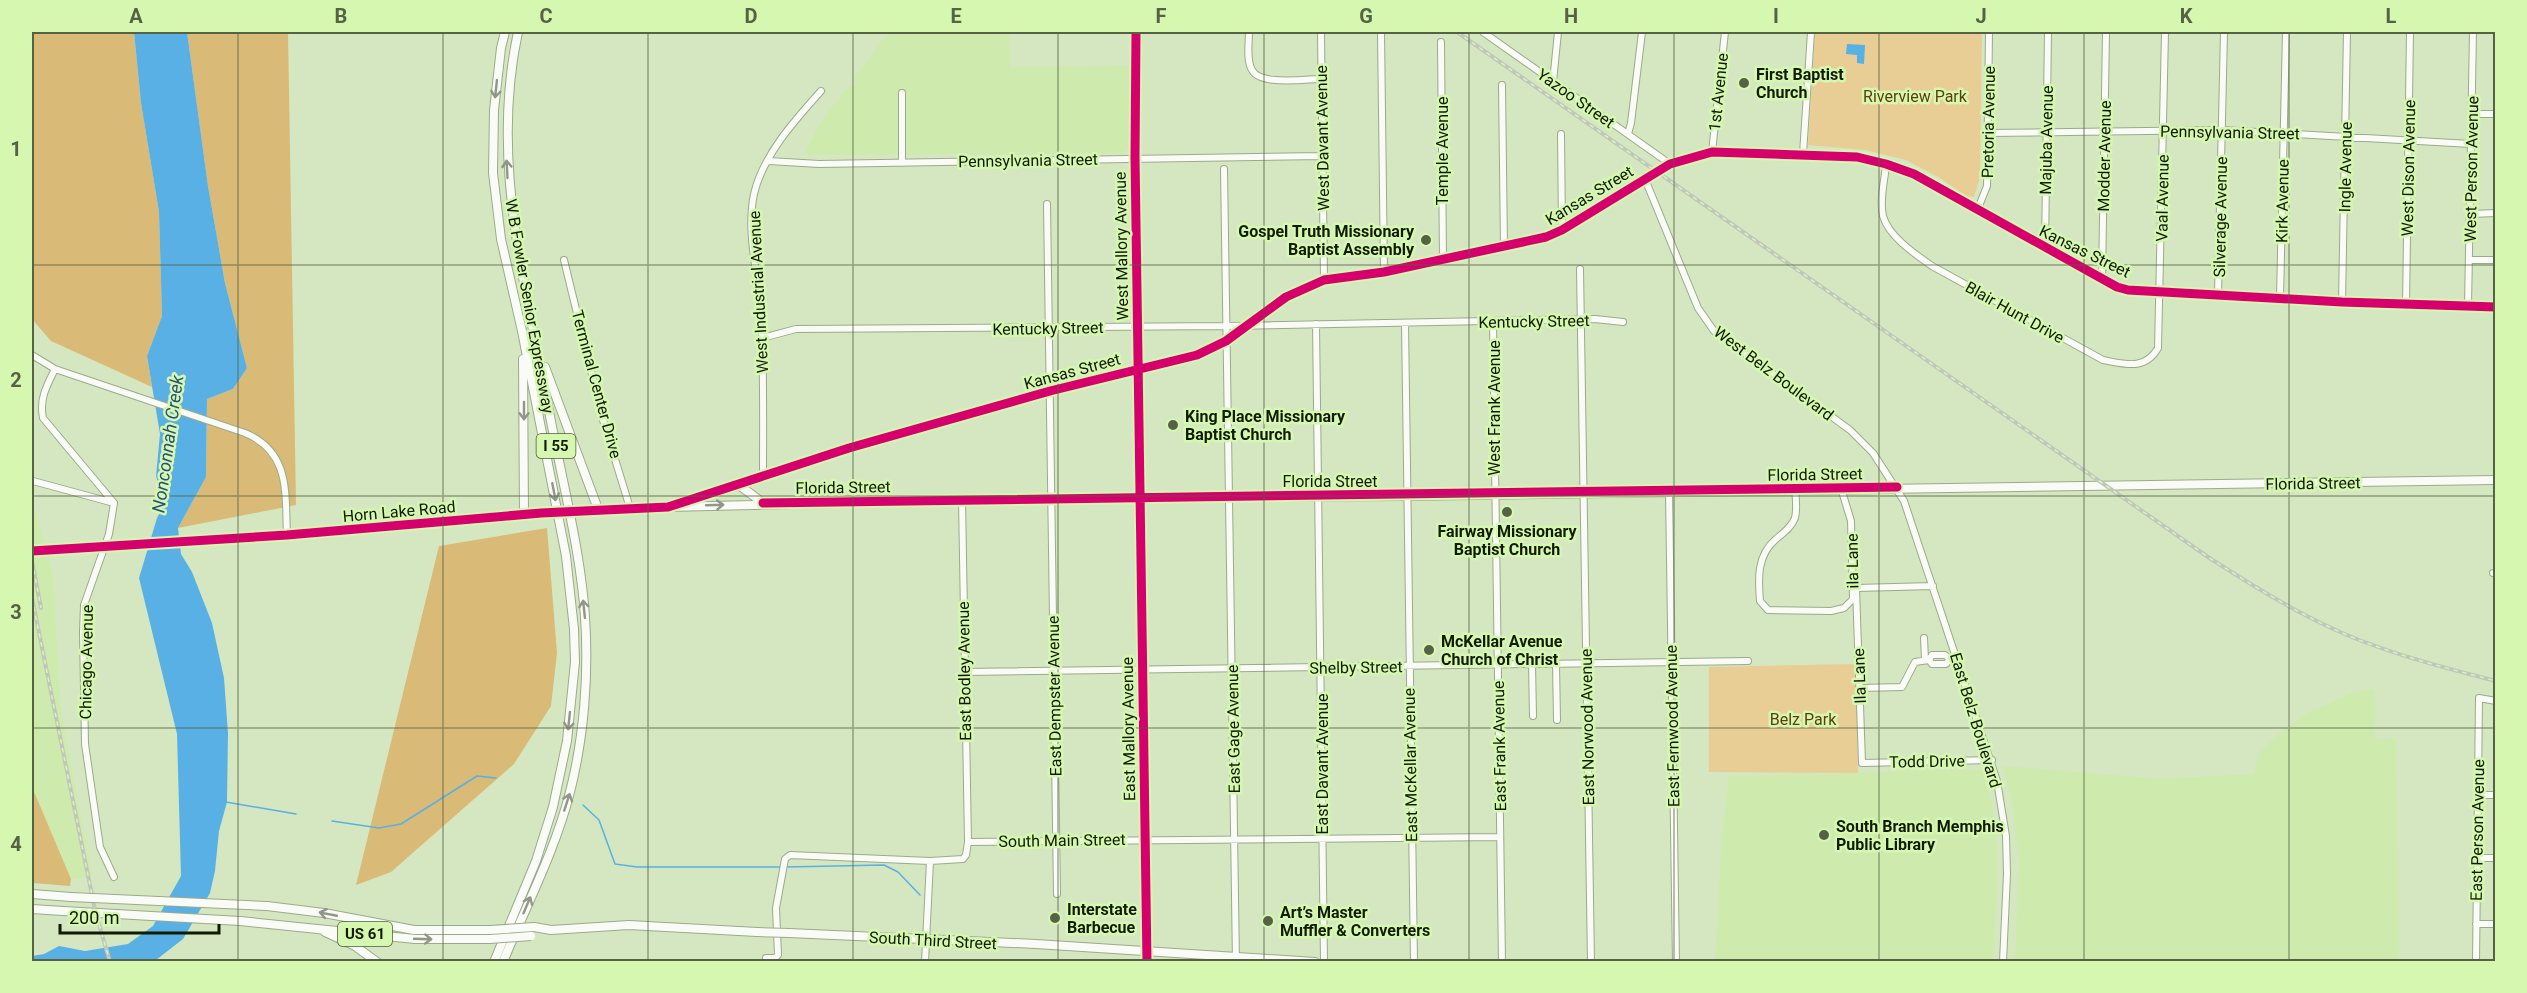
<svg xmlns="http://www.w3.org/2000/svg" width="2527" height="993" viewBox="0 0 2527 993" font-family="Roboto,sans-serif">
<rect width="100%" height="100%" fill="#d5e7c0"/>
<!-- built -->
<path fill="#ceeaad" d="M888 32H1009L1010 67 1129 66 1128 149 1122 153 804 155 817 128 845 90 861 81H852Z
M32 501 52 568 61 711 92 876 71 879 32 787Z
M2374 689 2375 739 2396 738 2399 961H2015L2019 858 2011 797 2002 766 2161 779 2254 774 2259 753 2277 735 2309 712 2355 692Z
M1982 770 1992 805 1997 846V895L1993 961H1715L1722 834 1729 776Z"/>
<!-- green -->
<path fill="#e8cd95" d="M1815 32H1982L1980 177 1974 197 1966 196 1940 178 1906 160 1865 150 1808 145Z
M1856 664 1858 773 1709 772V667Z"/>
<!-- forest -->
<path fill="#daba77" d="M32 32H134L141 103 159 212 162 316 147 356 152 387 51 341 32 319Z
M187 32H288L296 505 178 528 206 477 207 399 233 389 247 368 225 283 208 186Z
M547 528 557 653 551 706 514 764 391 872 356 885 439 546Z
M32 787 71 879 70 886 32 883Z"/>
<!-- water -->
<path fill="#59b0e5" d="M134 32H187L208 186 225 283 247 368 233 389 207 399 206 477 178 528 181 554 192 572 212 623 224 678 228 733 227 802 219 831 215 871 210 893 183 939 156 960 146 961 32 962V956L44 954 59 946 85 951 128 944 153 926 181 876 177 734 139 578 157 518 165 503 156 476 160 434 147 356 162 316 159 212 141 103Z
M1847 44 1865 45 1864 64 1857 63V55L1846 54Z"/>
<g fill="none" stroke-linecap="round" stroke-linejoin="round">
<!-- stream -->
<path stroke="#59b0e5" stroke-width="1.5" d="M226 802 296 814
M583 805 599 820 615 864 637 867H780
M332 821 379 828 401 824 477 776 496 778
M785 867 884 865 898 872 920 895"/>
<!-- minor casing -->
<g stroke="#9caa8b" stroke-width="8">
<path id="minor" d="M1249 32C1249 43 1246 60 1252 70 1260 86 1305 79 1321 79
M1321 32 1324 280
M1381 32 1384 272
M1483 32 1670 164
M1441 42 1443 260
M1553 82 1558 32
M1502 85 1504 248
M902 93V163
M2472 114H2496
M1988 133 2222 130 2471 144
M1561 134 1562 230
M1628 134 1631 123 1642 32
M1712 152 1725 32
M1803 154 1811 32
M769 161 819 164 1322 156
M1886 164C1885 180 1879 200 1883 216 1889 237 1915 254 1932 266L2103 360C2125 364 2145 371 2158 348L2165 32
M1224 169 1236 962
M1645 179 1698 308 1714 331 1850 430 1873 453 1904 501 1997 781 2006 836 2007 874 2003 962
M1047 204 1057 894
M1977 211 1987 186 1989 32
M2470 214 2496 213
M2045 249 2048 32
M564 260 603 420 630 508
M2469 260H2496
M1580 269 1591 962
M2102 280 2106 32
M2218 294 2224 32
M2280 298 2286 32
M2342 302 2347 32
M2406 305 2410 32
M2468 306 2473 32
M1493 322 1502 962
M1405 323 1414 962
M1316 324 1324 962
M762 338 796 329 1226 326 1595 319 1623 322
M32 355 55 369 245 433C291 452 285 494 287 535
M55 369C47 385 39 399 43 418L114 503 109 534 84 605 83 633 85 744 100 847 114 877
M763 477C763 422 764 367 761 312 758 274 746 232 754 194 763 155 795 120 821 91
M33 481 114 503
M739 485 849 448 1050 391 1197 355 1226 341 1286 297 1324 280 1384 272 1546 237 1562 230 1670 164 1712 152 1857 157 1886 164 1914 174 2117 287 2128 290 2342 302 2496 307
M1795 489C1796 498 1797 510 1795 518 1791 528 1783 533 1776 539 1757 555 1758 578 1760 601L1768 610 1831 611 1844 608 1853 599 1851 521 1841 488
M1669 491 1676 962
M2493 573H2496
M1933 586 1856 588 1862 763 1992 760
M1924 638 1925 660
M1929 660 1932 664H1946L1950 659 1954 658
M1532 664 1533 716
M1556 664 1557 720
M964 672 1748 661
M1860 688 1902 687 1915 662 1929 660 1932 655H1945L1950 659
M2478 795H2496
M968 842 1500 837
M2476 858H2496
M2476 924H2496
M766 962V958H775L778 955 776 908 785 859 790 855 930 861 963 859 966 855 968 842 962 500
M925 962 930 861
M2476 962 2479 698 2496 701"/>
</g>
<!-- major casing -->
<g stroke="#9caa8b" stroke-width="10">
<path id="major" d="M1136 32 1135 157 1147 962
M668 507 1051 498 1407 496 2496 480
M585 510 668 507 739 485 763 503
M202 541 541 513
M267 906 324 913 414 930H490
M534 927 551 930 629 925 757 932
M789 933 1036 944 1315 962"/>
</g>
<!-- highway casing -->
<g stroke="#9caa8b" stroke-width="10">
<path id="highway" d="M523 359 524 516
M545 367 598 509
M32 894 71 897
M246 905 267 906
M32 909 63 911
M240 921 415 939H490
M325 932 355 946 377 962
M494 962 536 861 553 807 567 741 575 662 574 629 566 556 522 331 501 239 493 173 494 110 501 48 505 32
M503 962C526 906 555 851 570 792 584 737 589 674 585 617 582 572 573 528 564 485 553 433 543 381 533 330 513 228 496 134 518 32"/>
</g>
<!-- minor -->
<use href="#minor" stroke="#f9fbf6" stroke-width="6"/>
<!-- major -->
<use href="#major" stroke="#f9fbf6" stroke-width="8"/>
<!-- highway -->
<use href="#highway" stroke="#f9fbf6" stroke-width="8"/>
<!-- rail casing -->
<g stroke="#c1c6bc" stroke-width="4">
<path id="rail" d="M1457 32 2208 557C2253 586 2298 614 2347 635 2394 655 2446 668 2496 681
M32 561 41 608
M32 598 95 910 110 962"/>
</g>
<!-- rail -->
<use href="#rail" stroke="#d6f7b0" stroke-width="1.5" stroke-dasharray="4.5" stroke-linecap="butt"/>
<!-- major-bridge casing -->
<g stroke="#9caa8b" stroke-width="10" stroke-linecap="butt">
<path id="major-bridge" d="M541 513 585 510
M32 551 202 541
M490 930 534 927
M757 932 789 933"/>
</g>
<!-- highway-bridge casing -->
<g stroke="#9caa8b" stroke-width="10" stroke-linecap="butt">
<path id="highway-bridge" d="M71 897 246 905
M63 911 240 921
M490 939 531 936"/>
</g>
<!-- major-bridge -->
<use href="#major-bridge" stroke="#f9fbf6" stroke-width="8"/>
<!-- highway-bridge -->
<use href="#highway-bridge" stroke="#f9fbf6" stroke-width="8"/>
<!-- cycleway casing -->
<g stroke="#d6f7b0" stroke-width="13">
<path id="cycleway" d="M1136 32 1135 157 1147 962
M763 503 1897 487
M32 551 287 535 541 513 668 507 849 448 1050 391 1197 355 1226 341 1286 297 1324 280 1384 272 1546 237 1562 230 1670 164 1712 152 1857 157 1886 164 1914 174 2117 287 2128 290 2342 302 2496 307"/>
</g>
<!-- cycleway -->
<use href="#cycleway" stroke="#d6006c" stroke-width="9"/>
</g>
<!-- one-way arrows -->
<defs><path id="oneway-shaft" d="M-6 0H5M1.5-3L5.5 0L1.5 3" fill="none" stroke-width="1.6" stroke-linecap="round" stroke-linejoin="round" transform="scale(1.5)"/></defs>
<g stroke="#909688">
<use href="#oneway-shaft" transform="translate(496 89) rotate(96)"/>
<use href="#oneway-shaft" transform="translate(507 169) rotate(-93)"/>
<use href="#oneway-shaft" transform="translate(524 411) rotate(90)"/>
<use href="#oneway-shaft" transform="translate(554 492) rotate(79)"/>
<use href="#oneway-shaft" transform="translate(715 505) rotate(-2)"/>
<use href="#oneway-shaft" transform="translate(584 609) rotate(-96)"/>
<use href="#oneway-shaft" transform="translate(569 721) rotate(96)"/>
<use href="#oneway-shaft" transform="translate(567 802) rotate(-72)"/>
<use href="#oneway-shaft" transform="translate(527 905) rotate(-67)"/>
<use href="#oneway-shaft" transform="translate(328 914) rotate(-169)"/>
<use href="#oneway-shaft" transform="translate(423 939) rotate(2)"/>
</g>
<!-- grid -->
<path fill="none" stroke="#556244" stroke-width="1.5" stroke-opacity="0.55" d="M238 32V962M443 32V962M648 32V962M853 32V962M1058 32V962M1264 32V962M1469 32V962M1674 32V962M1879 32V962M2084 32V962M2289 32V962M32 265H2496M32 496H2496M32 728H2496"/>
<!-- markers -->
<g fill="#556244" stroke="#d6f7b0" stroke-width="2">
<circle cx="1744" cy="83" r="6"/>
<circle cx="1426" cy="240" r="6"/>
<circle cx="1173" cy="425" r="6"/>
<circle cx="1507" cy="512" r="6"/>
<circle cx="1429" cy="650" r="6"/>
<circle cx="1824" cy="835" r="6"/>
<circle cx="1055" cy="918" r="6"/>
<circle cx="1268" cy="921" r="6"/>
</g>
<g text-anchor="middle" stroke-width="5" stroke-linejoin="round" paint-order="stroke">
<!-- shield labels -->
<g fill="#d6f7b0" stroke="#4b5d36" stroke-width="1.5">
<rect x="536.5" y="434" width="39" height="24" rx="4.5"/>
<rect x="338" y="922" width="54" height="24" rx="4.5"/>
</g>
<g font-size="15" font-weight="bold" fill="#101b02">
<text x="556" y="451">I 55</text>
<text x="365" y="939">US 61</text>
</g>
<!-- poi labels -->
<g font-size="16" font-weight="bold" fill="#101b02" stroke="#d6f7b0" text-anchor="start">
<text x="1756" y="80">First Baptist<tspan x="1756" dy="18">Church</tspan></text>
<text x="1414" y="237" text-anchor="end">Gospel Truth Missionary<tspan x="1414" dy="18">Baptist Assembly</tspan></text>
<text x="1185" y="422">King Place Missionary<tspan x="1185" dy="18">Baptist Church</tspan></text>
<text x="1507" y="537" text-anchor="middle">Fairway Missionary<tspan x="1507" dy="18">Baptist Church</tspan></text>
<text x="1441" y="647">McKellar Avenue<tspan x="1441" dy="18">Church of Christ</tspan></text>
<text x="1836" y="832">South Branch Memphis<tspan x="1836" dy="18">Public Library</tspan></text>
<text x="1067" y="915">Interstate<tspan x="1067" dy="18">Barbecue</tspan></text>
<text x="1280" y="918">Art’s Master<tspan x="1280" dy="18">Muffler &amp; Converters</tspan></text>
</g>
<!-- street labels -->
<g font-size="16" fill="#101b02" stroke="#d6f7b0">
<text transform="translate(1718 92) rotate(-84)" y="6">1st Avenue</text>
<text transform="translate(1576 98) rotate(35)" y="6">Yazoo Street</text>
<text transform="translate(1988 122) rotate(-89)" y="6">Pretoria Avenue</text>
<text transform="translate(2230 132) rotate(1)" y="6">Pennsylvania Street</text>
<text transform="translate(1322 138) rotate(-91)" y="6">West Davant Avenue</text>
<text transform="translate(2046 140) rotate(-89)" y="6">Majuba Avenue</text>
<text transform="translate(1442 151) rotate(-90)" y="6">Temple Avenue</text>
<text transform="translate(2104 156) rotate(-89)" y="6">Modder Avenue</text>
<text transform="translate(1028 160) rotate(-1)" y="6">Pennsylvania Street</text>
<text transform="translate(2345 167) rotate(-89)" y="6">Ingle Avenue</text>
<text transform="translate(2408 168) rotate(-89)" y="6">West Dison Avenue</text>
<text transform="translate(2471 169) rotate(-89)" y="6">West Person Avenue</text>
<text transform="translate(1589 195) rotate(-31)" y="6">Kansas Street</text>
<text transform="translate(2162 198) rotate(-89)" y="6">Vaal Avenue</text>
<text transform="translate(2282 201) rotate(-89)" y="6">Kirk Avenue</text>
<text transform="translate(2220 217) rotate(-89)" y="6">Silverage Avenue</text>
<text transform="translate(1121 246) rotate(-91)" y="6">West Mallory Avenue</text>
<text transform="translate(2085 251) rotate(26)" y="6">Kansas Street</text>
<text transform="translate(758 292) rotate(-93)" y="6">West Industrial Avenue</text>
<text transform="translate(530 306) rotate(80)" y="6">W B Fowler Senior Expressway</text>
<text transform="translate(2015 312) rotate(29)" y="6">Blair Hunt Drive</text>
<text transform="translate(1534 321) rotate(-1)" y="6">Kentucky Street</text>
<text transform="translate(1048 328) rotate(-1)" y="6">Kentucky Street</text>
<text transform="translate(1072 371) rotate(-15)" y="6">Kansas Street</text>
<text transform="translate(1774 373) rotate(37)" y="6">West Belz Boulevard</text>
<text transform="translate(597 384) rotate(75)" y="6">Terminal Center Drive</text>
<text transform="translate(1494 408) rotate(-90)" y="6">West Frank Avenue</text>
<text transform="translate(1815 474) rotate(-1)" y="6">Florida Street</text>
<text x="1330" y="487">Florida Street</text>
<text transform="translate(2313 483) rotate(-1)" y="6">Florida Street</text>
<text transform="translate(843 487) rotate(-1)" y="6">Florida Street</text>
<text transform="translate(399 511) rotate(-5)" y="6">Horn Lake Road</text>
<text transform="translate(1852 561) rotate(-91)" y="6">ila Lane</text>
<text transform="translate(86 662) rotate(-89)" y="6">Chicago Avenue</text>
<text transform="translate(1356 667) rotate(-1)" y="6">Shelby Street</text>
<text transform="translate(964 671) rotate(-91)" y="6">East Bodley Avenue</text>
<text transform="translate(1859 676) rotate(-92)" y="6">Ila Lane</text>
<text transform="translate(1054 696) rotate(-91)" y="6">East Dempster Avenue</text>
<text transform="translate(1976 720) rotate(73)" y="6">East Belz Boulevard</text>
<text transform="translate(1672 726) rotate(-91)" y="6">East Fernwood Avenue</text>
<text transform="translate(1587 727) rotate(-91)" y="6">East Norwood Avenue</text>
<text transform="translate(1128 729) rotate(-91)" y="6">East Mallory Avenue</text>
<text transform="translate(1233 729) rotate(-91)" y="6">East Gage Avenue</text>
<text transform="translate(1499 746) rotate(-91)" y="6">East Frank Avenue</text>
<text transform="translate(1927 761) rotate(-1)" y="6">Todd Drive</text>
<text transform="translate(1322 764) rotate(-90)" y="6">East Davant Avenue</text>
<text transform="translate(1410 765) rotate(-91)" y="6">East McKellar Avenue</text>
<text transform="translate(2477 830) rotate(-89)" y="6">East Person Avenue</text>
<text transform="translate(1062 840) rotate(-1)" y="6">South Main Street</text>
<text transform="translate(933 940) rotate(3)" y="6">South Third Street</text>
</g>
<!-- park labels -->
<g font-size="16" fill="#603c0a" stroke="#d6f7b0">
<text x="1915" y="102">Riverview Park</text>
<text x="1803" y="725">Belz Park</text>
</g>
<!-- water labels -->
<g font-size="18" font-style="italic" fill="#295279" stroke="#d6f7b0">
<text transform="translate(168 444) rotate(-82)" y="6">Nonconnah Creek</text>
</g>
</g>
<!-- border -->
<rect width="2527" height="993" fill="none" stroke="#d6f7b0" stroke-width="66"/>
<!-- scale -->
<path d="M60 924v9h159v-9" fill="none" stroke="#101b02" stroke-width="3"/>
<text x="69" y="924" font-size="18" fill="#101b02" stroke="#d6f7b0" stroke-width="4.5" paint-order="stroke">200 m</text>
<rect x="33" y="33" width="2461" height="927" fill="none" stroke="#556244" stroke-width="2"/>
<g font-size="20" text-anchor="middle" font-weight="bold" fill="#556244">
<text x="136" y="23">A</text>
<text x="341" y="23">B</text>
<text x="546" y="23">C</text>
<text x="751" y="23">D</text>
<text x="956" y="23">E</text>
<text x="1161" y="23">F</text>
<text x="1366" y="23">G</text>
<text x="1571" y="23">H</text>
<text x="1776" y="23">I</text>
<text x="1981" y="23">J</text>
<text x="2186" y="23">K</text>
<text x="2391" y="23">L</text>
<text x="16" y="156">1</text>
<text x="16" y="387">2</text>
<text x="16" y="619">3</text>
<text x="16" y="851">4</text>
</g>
</svg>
